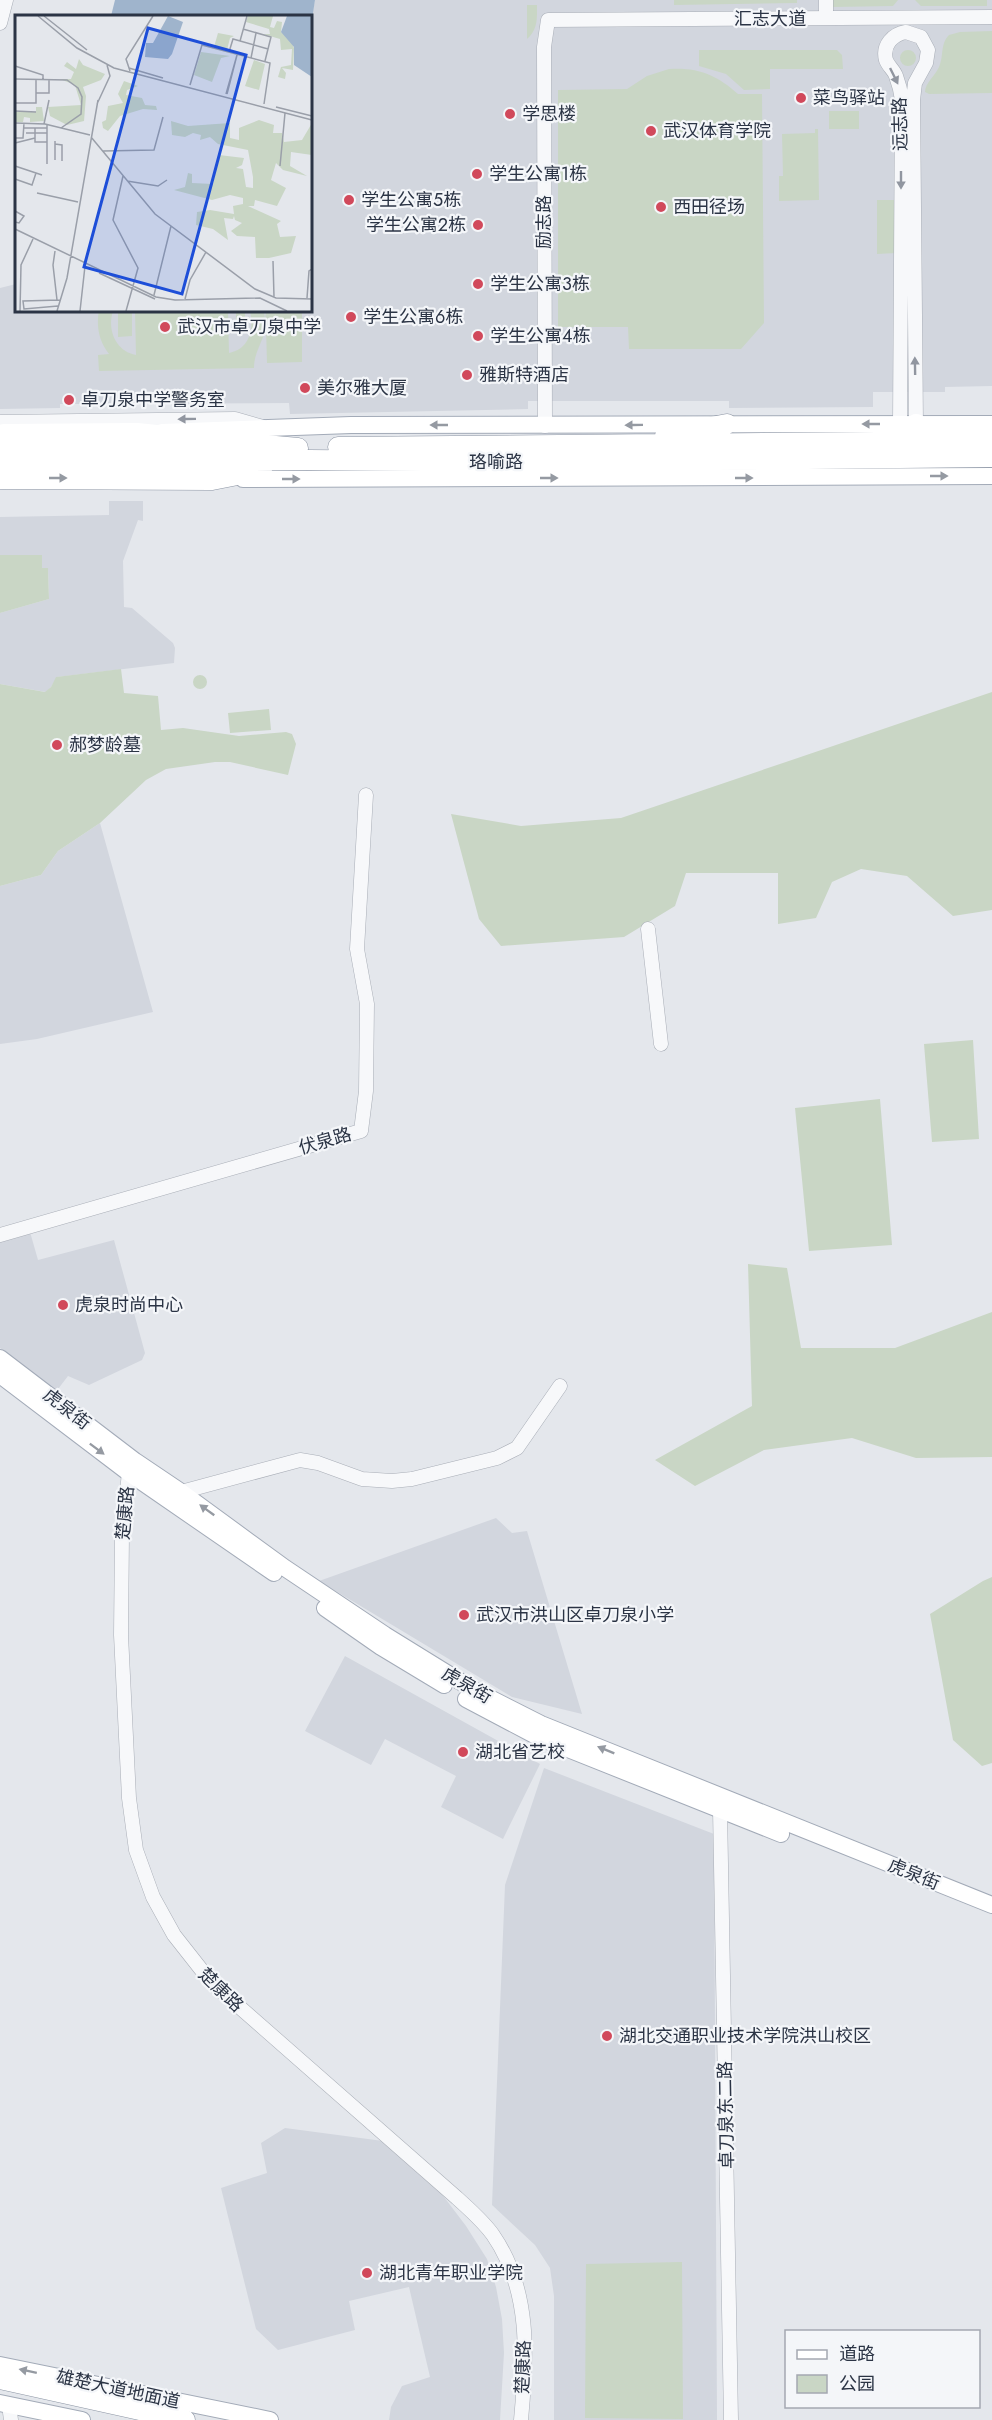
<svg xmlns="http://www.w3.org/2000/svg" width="992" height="2420" viewBox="0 0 992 2420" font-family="Jost,'Noto Sans SC',sans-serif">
<rect width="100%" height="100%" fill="#e4e7ec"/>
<!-- built -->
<path fill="#d2d6de" d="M315 0H992V386L945 387V392H873V407L729 408V401H528V409L290 414 289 403 78 404H60V408L0 409V288L16 284V310H310V26Z
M109 501H143V521L138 520 123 561 124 607 132 608 173 643 175 648 174 663 57 677 51 687 46 692 0 684V613L49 599 48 568H42V555H0V517L109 515Z
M100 823 153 1012 37 1039 0 1044V886L41 875 58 851Z
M30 1232 38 1260 114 1240 145 1353 142 1360 89 1385 68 1376 55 1393 0 1348V1240Z
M496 1518 512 1533 527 1531 582 1714 512 1697 319 1581Z
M345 1656 540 1764 503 1839 441 1807 456 1776 385 1739 371 1765 305 1731Z
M544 1768 714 1834 717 2420H554V2296L550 2268 535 2245 492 2205 505 1885Z
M285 2128 383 2141 441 2193 466 2226 487 2259 496 2287 502 2319 504 2353 500 2420H389L391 2407 402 2386 430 2377 409 2287 349 2301 355 2330 278 2350 256 2329 221 2188 267 2173 261 2143Z"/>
<!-- green -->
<path fill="#c9d6c5" d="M674 0H797V3L674 5Z
M833 0H898L893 6 833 7Z
M915 0H987V6H921Z
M527 5H537C537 19 538 29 527 39Z
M992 31V93L929 94 925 92C925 83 935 76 939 67 944 56 940 44 949 35L960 32Z
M699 50H837L842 55 843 69H770V89L744 90 726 74 699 66Z
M900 58a8 8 0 1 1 16 0a8 8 0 1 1-16 0Z
M669 69C698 67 717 75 738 94H762L764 323 741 349H629L628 327H558V90L627 89 647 76Z
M829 111H859V129H829Z
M815 129H818L819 200 779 201V176H783L782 134 815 133Z
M877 200H896V253L877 254Z
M99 310 113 311C107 329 115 351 136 355L135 311H228L229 353C250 349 254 329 250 311H264L265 320 266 311H302V362L267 363 266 327C263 342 254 352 254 368L99 371 98 355 109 354C99 341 96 327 99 310Z
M118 311H132V336L118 337Z
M236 312H245V331H236Z
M0 555H42V568H48L49 599 0 613Z
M121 669 124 693 158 696 161 730 183 728 239 736 286 732 292 734 296 744 288 775 230 762H215L166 769 146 780 100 823 58 851 41 875 0 886V684L45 692 51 687 56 677Z
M193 682a7 7 0 1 1 14 0a7 7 0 1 1-14 0Z
M992 692V910L953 916 907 876 861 869 832 882 816 918 778 924V873H686L675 906 624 937 501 946 479 919 451 814 521 826 621 818Z
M269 709 271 730 230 733 228 713Z
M973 1040 979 1139 932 1142 924 1044Z
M880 1099 892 1245 809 1251 795 1108Z
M748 1264 787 1268 801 1348H895L992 1312V1457L916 1458 852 1438 764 1450 695 1486 655 1460 752 1406Z
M992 1577V1763L982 1766 953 1740 930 1614 983 1581Z
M682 2262 683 2419 585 2418 586 2264Z"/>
<!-- water -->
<path fill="#9fb4cc" d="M115 0H315L311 26 310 16H111Z"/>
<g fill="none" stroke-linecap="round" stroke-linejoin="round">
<!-- minor casing -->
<g stroke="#a9aeb7" stroke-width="15">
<path id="minor" d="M826 0V18
M0 23 6 0
M0 422 235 419 263 427
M900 425 902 100C901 92 899 84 896 76 894 70 888 66 886 60 882 45 893 34 906 32L921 37 928 50 926 63 915 83 913 100 916 424
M545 426 544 47 548 20 992 17
M648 929 661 1044
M0 1235 361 1131 366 1091 367 1004 357 949 366 795
M133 1466 129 1473 122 1534 121 1635 129 1798 136 1850 153 1897 174 1935 211 1982 457 2198C470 2210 483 2221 493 2235 531 2290 527 2357 521 2420
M181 1492 300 1460 318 1463 362 1479 392 1481 412 1479 497 1458 517 1448 560 1386
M720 1809 731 2420
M9 2405 11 2420"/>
</g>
<!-- major casing -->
<g stroke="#a3abb8" stroke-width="18">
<path id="major" d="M162 432 351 425 992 424
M243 479 992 476
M0 1358 135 1461 181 1492 285 1568 385 1635 474 1690 541 1724 992 1905
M0 1375 129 1473 274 1573
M325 1608 381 1647 444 1685
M466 1699 538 1737 781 1834
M0 2365 270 2420
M0 2403 82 2420"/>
</g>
<!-- highway casing -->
<g stroke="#8b94a3" stroke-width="21">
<path id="highway" d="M916 424 945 441
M4 434 137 433 176 437
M665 436 727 424
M211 440 298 448
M338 447 992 441
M0 448H224
M0 463 309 460 526 462 992 457
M0 479 212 480 262 470
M0 2379 185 2420"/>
</g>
<!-- minor -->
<use href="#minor" stroke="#f7f8fa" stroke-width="14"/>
<!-- major -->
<use href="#major" stroke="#fff" stroke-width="16"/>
<!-- highway -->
<use href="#highway" stroke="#fff" stroke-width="20"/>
</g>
<!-- one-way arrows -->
<defs><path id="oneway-solid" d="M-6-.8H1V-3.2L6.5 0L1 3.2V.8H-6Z" transform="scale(1.5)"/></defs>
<g fill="#9196a0">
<use href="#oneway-solid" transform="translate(894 76) rotate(64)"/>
<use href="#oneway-solid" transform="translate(901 180) rotate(90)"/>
<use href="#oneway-solid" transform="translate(915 366) rotate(-91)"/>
<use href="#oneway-solid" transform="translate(187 419) rotate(179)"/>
</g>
<g fill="#959aa2">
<use href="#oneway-solid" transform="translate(871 424) rotate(-180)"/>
<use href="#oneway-solid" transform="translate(439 425) rotate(-180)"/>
<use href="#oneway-solid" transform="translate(634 425) rotate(179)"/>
<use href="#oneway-solid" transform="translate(939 476)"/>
<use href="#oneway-solid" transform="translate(58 478)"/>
<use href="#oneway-solid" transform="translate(549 478)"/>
<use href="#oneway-solid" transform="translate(744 478)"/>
<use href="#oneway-solid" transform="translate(291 479)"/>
<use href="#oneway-solid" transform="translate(97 1449) rotate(37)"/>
<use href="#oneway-solid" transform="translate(207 1510) rotate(-144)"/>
<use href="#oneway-solid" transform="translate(606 1750) rotate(-158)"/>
<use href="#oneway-solid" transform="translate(28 2371) rotate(-168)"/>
</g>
<!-- markers -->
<g fill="#d1495b" stroke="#f4f6f9" stroke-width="2">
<circle cx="801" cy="98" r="6"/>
<circle cx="510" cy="114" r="6"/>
<circle cx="651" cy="131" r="6"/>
<circle cx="477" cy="174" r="6"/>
<circle cx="349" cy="200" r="6"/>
<circle cx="661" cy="207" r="6"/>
<circle cx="478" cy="225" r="6"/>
<circle cx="478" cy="284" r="6"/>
<circle cx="351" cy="317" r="6"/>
<circle cx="165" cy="327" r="6"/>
<circle cx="478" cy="336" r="6"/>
<circle cx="467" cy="375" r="6"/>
<circle cx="305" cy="388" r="6"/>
<circle cx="69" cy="400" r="6"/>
<circle cx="57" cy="745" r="6"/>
<circle cx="63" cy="1305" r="6"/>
<circle cx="464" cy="1615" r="6"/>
<circle cx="463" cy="1752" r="6"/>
<circle cx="607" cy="2036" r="6"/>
<circle cx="367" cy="2273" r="6"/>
</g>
<g text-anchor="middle" stroke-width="4.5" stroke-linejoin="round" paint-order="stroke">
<!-- street labels -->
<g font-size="18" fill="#2b3445" stroke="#f4f6f9">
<text x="770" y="25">汇志大道</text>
<text transform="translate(900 124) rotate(-91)" y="6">远志路</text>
<text transform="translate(544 222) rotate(-90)" y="6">励志路</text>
<text x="496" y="468">珞喻路</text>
<text transform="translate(325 1141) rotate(-16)" y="6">伏泉路</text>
<text transform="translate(67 1409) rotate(38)" y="6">虎泉街</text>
<text transform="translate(125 1513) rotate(-85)" y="6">楚康路</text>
<text transform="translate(467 1685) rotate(30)" y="6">虎泉街</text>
<text transform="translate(914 1874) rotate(22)" y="6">虎泉街</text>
<text transform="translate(221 1990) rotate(44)" y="6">楚康路</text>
<text transform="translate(726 2115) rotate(-91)" y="6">卓刀泉东二路</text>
<text transform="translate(523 2367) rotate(-88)" y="6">楚康路</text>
<text transform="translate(118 2389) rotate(12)" y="6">雄楚大道地面道</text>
</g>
<!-- poi labels -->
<g font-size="18" fill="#2b3445" stroke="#f4f6f9" text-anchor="start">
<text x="813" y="104">菜鸟驿站</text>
<text x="522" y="120">学思楼</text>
<text x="663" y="137">武汉体育学院</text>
<text x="489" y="180">学生公寓1栋</text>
<text x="361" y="206">学生公寓5栋</text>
<text x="673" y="213">西田径场</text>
<text x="466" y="231" text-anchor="end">学生公寓2栋</text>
<text x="490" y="290">学生公寓3栋</text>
<text x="363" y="323">学生公寓6栋</text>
<text x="177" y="333">武汉市卓刀泉中学</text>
<text x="490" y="342">学生公寓4栋</text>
<text x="479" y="381">雅斯特酒店</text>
<text x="317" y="394">美尔雅大厦</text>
<text x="81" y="406">卓刀泉中学警务室</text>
<text x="69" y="751">郝梦龄墓</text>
<text x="75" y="1311">虎泉时尚中心</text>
<text x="476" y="1621">武汉市洪山区卓刀泉小学</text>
<text x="475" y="1758">湖北省艺校</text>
<text x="619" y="2042">湖北交通职业技术学院洪山校区</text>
<text x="379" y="2279">湖北青年职业学院</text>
</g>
</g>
<!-- overview -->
<g transform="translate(15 15)">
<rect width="297" height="297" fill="#e4e7ec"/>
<path d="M233 1H258L255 12 259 13 262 6 267 7 266 17 275 23 279 33 278 55 267 53 271 58 270 64 263 62 266 52 276 50 277 34 266 35 265 24 248 19H255L254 14 231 7ZM203 18 219 21 215 23 212 35 199 32ZM186 37 215 41 206 43 197 67 179 60ZM64 44 68 50 90 59 86 65 68 72 71 81 69 106 52 110 35 101 33 92 66 90 60 70 45 64H56L59 57 49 51 52 47 61 54ZM239 45 250 49 244 75 230 71ZM109 66 123 71 112 75 111 80 127 83 130 90 141 91 142 95 128 94 105 101 93 116 88 113 87 107 91 105 93 91 108 88 103 79ZM21 92H27L29 106 15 107V103L9 102 8 107H0V97H21ZM244 105 259 110 258 118H267L269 127 287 125 297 108V140L276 137 275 151 292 161 268 155 261 148 256 165 271 173 262 191 240 185 239 191H233L266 206 262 209 265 222 281 221 276 238 254 243H241L240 222 222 221 216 216 227 208 220 205 219 201 218 204 209 203 213 225 198 214 181 210 182 197 195 195 219 199 218 191 228 189V183L215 180 197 185 159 175 170 172 173 158 177 159V168L198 169 204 140 229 143 227 150 221 153 228 154 231 172 238 173V162L233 135 203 129 195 122 185 125 186 120 178 118 170 122 157 120 156 106 173 111 215 108V123L224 125V113Z" fill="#c9d6c5"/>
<path d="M153 1 168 7 157 39 153 44 130 42 131 28H138ZM272 1H297V62L279 50V32L266 17Z" fill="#9fb4cc"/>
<path fill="none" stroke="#9a9fa9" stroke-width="1.5" d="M23 1 62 33 99 53 297 105M29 1 72 35M228 14 256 22 250 46M225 26 232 1M214 37 218 24 253 34M236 43 241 18M0 51 28 60V65M114 53 148 63M115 56 111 44 138 1M0 64 52 65 63 73 67 82 66 99 46 113M175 70 187 30 255 48 249 89M21 78H34V65M211 79 222 40 212 79M0 88H21V65M82 89 95 61 92 50M261 92 297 101M0 96 21 97M0 108 30 109 75 120M29 109 34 85M9 113H32M20 113V127H32M11 118H32M76 122 140 199 240 274 261 283 297 284M0 123H8L9 108M0 128 20 123M40 129 47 130V146M88 136 139 135 148 102M40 145V126M32 149V110M0 151 27 160M265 151 270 98M108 161 98 205 123 253 111 296M0 164 17 170 21 158M112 166 143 171 152 165M22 178 63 187M0 196 9 201 4 208 0 207M0 214 141 282 160 285 245 283 272 296M40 236 38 250 42 285M258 246 259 282M84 258 140 284M139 280 156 211M292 283 294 256 297 254M170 284 175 265 191 237M43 291 9 294 8 286 45 285M5 296 6 250 18 224M42 296 52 263 83 85M65 296 70 251"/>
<path fill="#1d4ed8" fill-opacity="0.15" stroke="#1d4ed8" stroke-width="3" d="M133 13 231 40 167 279 69 252Z"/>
<rect width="297" height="297" fill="none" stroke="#2b3445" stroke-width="3"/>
</g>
<!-- legend -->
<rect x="785" y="2330" width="195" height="78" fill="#f4f6f9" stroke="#a4a8b1" stroke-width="1.5"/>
<rect x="797" y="2350" width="30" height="9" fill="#ffffff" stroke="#a4a8b1" stroke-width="1.5"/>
<text x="839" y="2360" font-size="18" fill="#2b3445">道路</text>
<rect x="797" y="2375" width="30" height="18" fill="#c9d6c5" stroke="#a4a8b1" stroke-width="1.5"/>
<text x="839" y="2390" font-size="18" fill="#2b3445">公园</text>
</svg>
